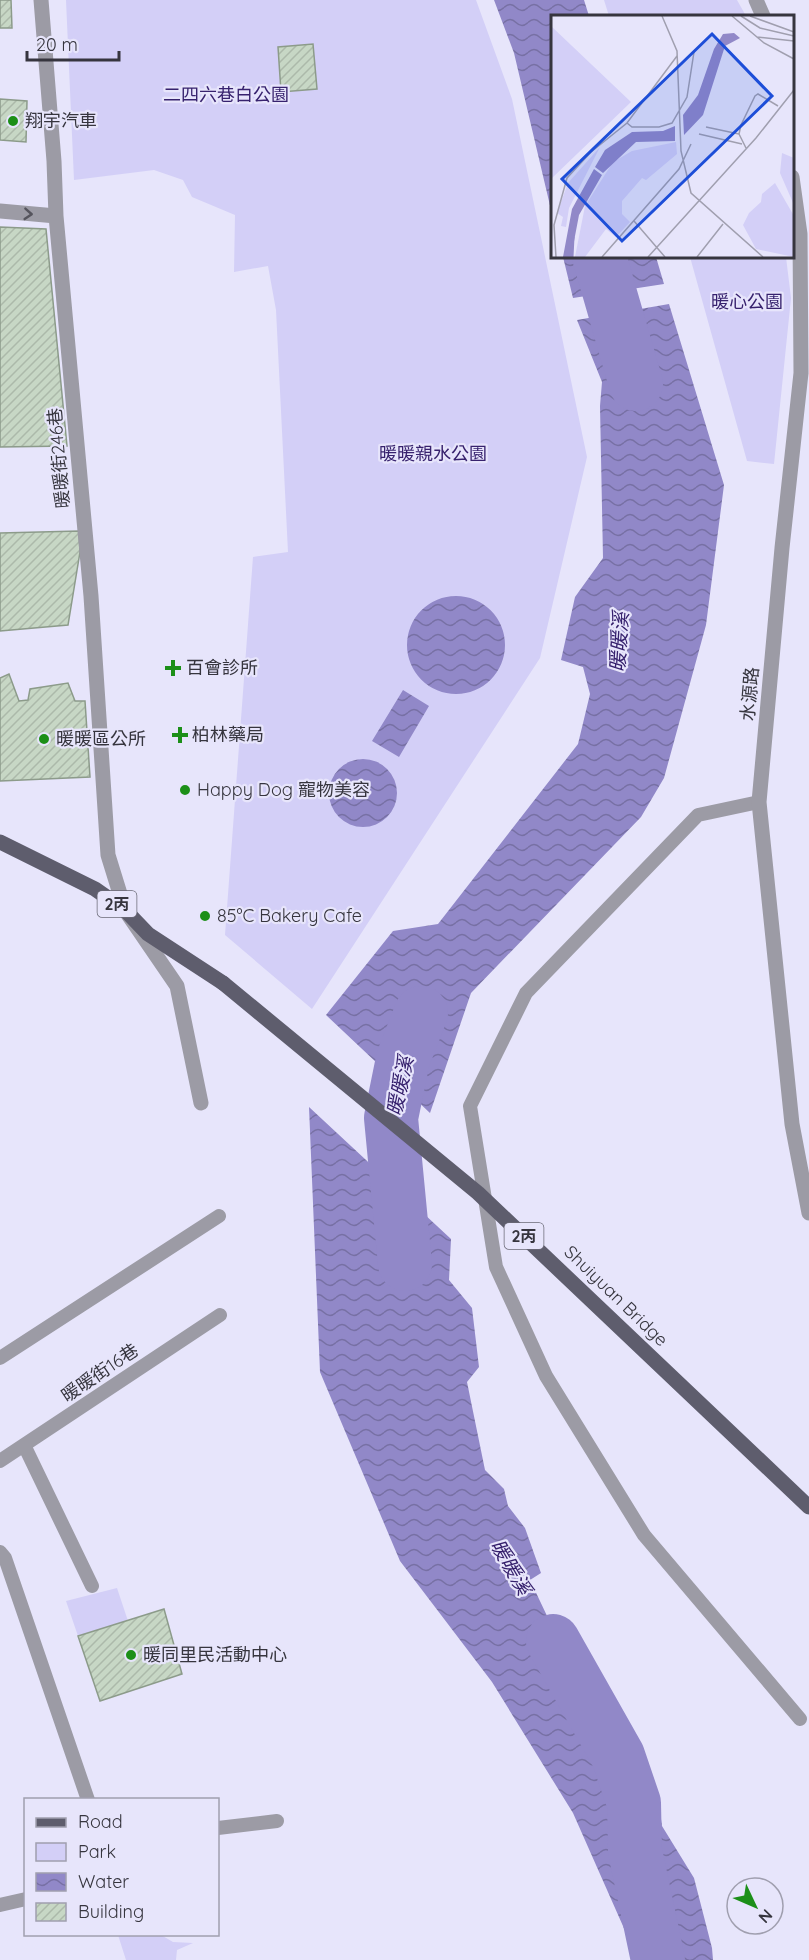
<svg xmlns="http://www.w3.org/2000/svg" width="809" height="1960" viewBox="0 0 809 1960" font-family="Quicksand,'Noto Sans TC',sans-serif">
<defs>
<pattern id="water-waves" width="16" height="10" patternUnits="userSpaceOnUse" patternTransform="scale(1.5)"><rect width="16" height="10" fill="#9188c8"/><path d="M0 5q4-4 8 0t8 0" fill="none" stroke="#7770a4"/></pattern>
<pattern id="building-hatch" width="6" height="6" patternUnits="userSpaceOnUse" patternTransform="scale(1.5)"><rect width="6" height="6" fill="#c7d7c5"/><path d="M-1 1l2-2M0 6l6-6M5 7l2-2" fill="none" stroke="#acb9aa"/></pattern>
</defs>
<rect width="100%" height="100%" fill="#e7e5fb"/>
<!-- park -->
<path fill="#d3cff7" d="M66 0H476L512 99 587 457 540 658 312 1009 225 935 253 557 288 552 276 310 268 266 234 272 235 215 192 197 183 180 154 170 74 180Z
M604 0H737L746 16H609Z
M690 257H786L791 298 774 464 747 461Z
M117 1588 128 1621 78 1636 66 1601Z
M118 1935H161L173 1942 193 1943 177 1950 176 1960H126Z"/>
<!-- water -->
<path fill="url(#water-waves)" d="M494 0H584L589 16H552V214L514 53Z
M563 257H656L664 284 573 298Z
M669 304 724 485 706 625 664 778 641 817 471 993 430 1113 326 1015 393 931 438 924 578 744 590 694 583 667 561 660 575 597 603 558 600 406 602 382 577 320Z
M407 645a49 49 0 1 1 98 0a49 49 0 1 1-98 0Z
M403 690 429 706 399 757 372 741Z
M329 793a34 34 0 1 1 68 0a34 34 0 1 1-68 0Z
M309 1107 451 1239 449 1280 472 1308 479 1367 467 1382 485 1470 504 1489 508 1506 525 1528 541 1573 530 1580 630 1791 650 1802 660 1812 662 1826 694 1878 712 1948 713 1960H638L573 1813 492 1682 400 1561 320 1372Z"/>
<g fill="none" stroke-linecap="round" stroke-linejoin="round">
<!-- river -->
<path stroke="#9188c8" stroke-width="54" d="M599 256 636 384
M405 1264 391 1118 403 1059 421 1013
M553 1641 618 1756 634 1803 635 1851 658 1960"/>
</g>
<!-- building -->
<path fill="url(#building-hatch)" stroke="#8c9b8a" stroke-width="1.5" d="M0 0H11L12 28H0Z
M313 44 317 89 281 92 278 47Z
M0 99 27 101 26 142 0 140Z
M0 227 46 229 67 446 0 447Z
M79 531 80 552 68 625 0 631V533Z
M9 674 19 701 28 700 30 689 68 683 75 701H85L90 777 0 781V678Z
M164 1609 182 1674 100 1701 78 1636Z"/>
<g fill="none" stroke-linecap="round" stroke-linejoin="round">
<!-- service -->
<path stroke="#9c9ba5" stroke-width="14" d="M759 802 698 815 526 993 470 1106 496 1267 546 1376 644 1535 800 1719
M0 1358 219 1216
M24 1445 92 1586
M0 1461 220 1315
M0 1552 5 1558 88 1800
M218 1828 277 1821
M0 1905 26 1899"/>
<!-- minor -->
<path stroke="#9c9ba5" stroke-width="15" d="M41 0 54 161 56 216 91 596 108 855 125 910 177 986 201 1103
M756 0 763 16
M792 177 800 234 801 373 782 548 759 802 792 1124 809 1213
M0 211 56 216"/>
<!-- primary -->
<path stroke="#5e5d6d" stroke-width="15" d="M0 842 95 889 125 910 148 934 223 983"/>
<!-- primary-bridge -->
<path stroke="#5e5d6d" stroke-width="15" d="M223 983 478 1193 809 1507"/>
</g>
<!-- one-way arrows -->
<defs><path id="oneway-chevron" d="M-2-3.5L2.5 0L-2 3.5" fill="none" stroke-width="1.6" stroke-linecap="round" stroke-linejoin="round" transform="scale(1.5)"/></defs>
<use stroke="#55545d" href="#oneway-chevron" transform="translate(28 214) rotate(4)"/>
<!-- markers -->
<g fill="#1c8f18" stroke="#e7e5fb" stroke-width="2">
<circle cx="13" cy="121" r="6"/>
<path d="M170 659h6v6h6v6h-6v6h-6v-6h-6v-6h6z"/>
<path d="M177 726h6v6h6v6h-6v6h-6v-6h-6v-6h6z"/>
<circle cx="44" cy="739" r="6"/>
<circle cx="185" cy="790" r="6"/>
<circle cx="205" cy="916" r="6"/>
<circle cx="131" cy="1655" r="6"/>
</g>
<g text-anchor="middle" stroke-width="4.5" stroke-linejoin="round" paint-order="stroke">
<!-- shield labels -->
<g fill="#e7e5fb" stroke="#6b6a77" stroke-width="1.5">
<rect x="97.5" y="891" width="39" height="26" rx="4.5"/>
<rect x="504.5" y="1223" width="39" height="26" rx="4.5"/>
</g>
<g font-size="16" font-weight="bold" fill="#36353e">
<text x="117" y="910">2丙</text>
<text x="524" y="1242">2丙</text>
</g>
<!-- park labels -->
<g font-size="18" fill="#37226e" stroke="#e7e5fb">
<text x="226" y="101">二四六巷白公園</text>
<text x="747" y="308">暖心公園</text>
<text x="433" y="460">暖暖親水公園</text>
</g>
<!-- poi labels -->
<g font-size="18" fill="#36353e" stroke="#e7e5fb" text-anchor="start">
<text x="25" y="127">翔宇汽車</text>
<text x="186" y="674">百會診所</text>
<text x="192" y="741">柏林藥局</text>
<text x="56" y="745">暖暖區公所</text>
<text x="197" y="796">Happy Dog 寵物美容</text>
<text x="217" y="922">85°C Bakery Cafe</text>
<text x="143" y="1661">暖同里民活動中心</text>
</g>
<!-- street labels -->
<g font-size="18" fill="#36353e" stroke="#e7e5fb">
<text transform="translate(59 458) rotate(-95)" y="6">暖暖街246巷</text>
<text transform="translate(750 694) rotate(-85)" y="6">水源路</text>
<text transform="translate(616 1296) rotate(44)" y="6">Shuiyuan Bridge</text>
<text transform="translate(100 1373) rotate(-34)" y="6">暖暖街16巷</text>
</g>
<!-- water labels -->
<g font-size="20" font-style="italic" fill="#35206c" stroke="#e7e5fb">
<text transform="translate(619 642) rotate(-86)" y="7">暖暖溪</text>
<text transform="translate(400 1086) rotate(-78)" y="7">暖暖溪</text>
<text transform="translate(511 1567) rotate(60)" y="7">暖暖溪</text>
</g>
</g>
<!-- overview -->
<g transform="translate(551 15)">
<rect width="243" height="243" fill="#e7e5fb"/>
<path d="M0 11 80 87 0 164ZM231 138 243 143V190L229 158ZM224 168 243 201V242L205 234 192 210 198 198 210 187 211 179Z" fill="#d3cff7"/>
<path d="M125 127 126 139 95 165 91 163 71 186V199L79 207 65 222 55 214 34 242H24L34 191 62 147 81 136ZM49 132 18 193 15 212 10 211 12 202 6 198 17 168Z" fill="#d3cff7"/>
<path d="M183 18 189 23 174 31 152 100 133 120 132 100 147 80 163 34 172 19ZM124 111V126L85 127 52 158 44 152 54 135 81 117 112 116ZM43 154 51 160 28 200 20 242H12L21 194Z" fill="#9188c8"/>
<path fill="none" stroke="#9188c8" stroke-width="3" d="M156 61 165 40M21 242 22 222"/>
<path fill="none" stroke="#a09faf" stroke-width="1.5" d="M111 1 126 36 130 136 140 178 212 242M181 1 213 28 243 44M190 1 209 13 243 21M199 1 243 17M206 22 243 26M76 108 81 112H108L121 108 136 82 143 37M155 112 188 119M148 119 191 129M195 133 188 119 190 110 204 81 207 79 227 91M83 206 114 242M5 242 3 210 16 163 40 137 76 108 126 41M51 242 128 154 140 129M97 242 205 123 243 75M146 242 172 209"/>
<path fill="#1d4ed8" fill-opacity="0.15" stroke="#1d4ed8" stroke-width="3" d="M161 19 221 81 71 226 11 164Z"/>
<rect width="243" height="243" fill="none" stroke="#36353e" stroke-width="3"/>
</g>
<!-- legend -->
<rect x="24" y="1798" width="195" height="138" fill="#e7e5fb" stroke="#a09faf" stroke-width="1.5"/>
<rect x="36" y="1818" width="30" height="9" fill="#5e5d6d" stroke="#a09faf" stroke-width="1.5"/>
<text x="78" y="1828" font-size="18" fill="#36353e">Road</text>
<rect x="36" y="1843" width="30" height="18" fill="#d3cff7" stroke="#a09faf" stroke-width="1.5"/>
<text x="78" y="1858" font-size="18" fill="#36353e">Park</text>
<rect x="36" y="1873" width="30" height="18" fill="url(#water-waves)" stroke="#a09faf" stroke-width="1.5"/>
<text x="78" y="1888" font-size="18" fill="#36353e">Water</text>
<rect x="36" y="1903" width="30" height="18" fill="url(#building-hatch)" stroke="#a09faf" stroke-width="1.5"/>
<text x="78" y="1918" font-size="18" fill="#36353e">Building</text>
<!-- north arrow -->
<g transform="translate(755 1906) rotate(134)"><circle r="28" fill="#e7e5fb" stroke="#a09faf" stroke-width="1.5"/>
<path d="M0-4.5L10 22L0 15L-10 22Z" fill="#1c8f18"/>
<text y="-9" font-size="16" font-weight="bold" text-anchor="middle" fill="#36353e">N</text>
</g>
<!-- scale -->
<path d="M27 51v9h92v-9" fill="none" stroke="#36353e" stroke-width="3"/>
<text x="36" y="51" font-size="18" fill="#36353e" stroke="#e7e5fb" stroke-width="4.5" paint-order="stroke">20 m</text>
</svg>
